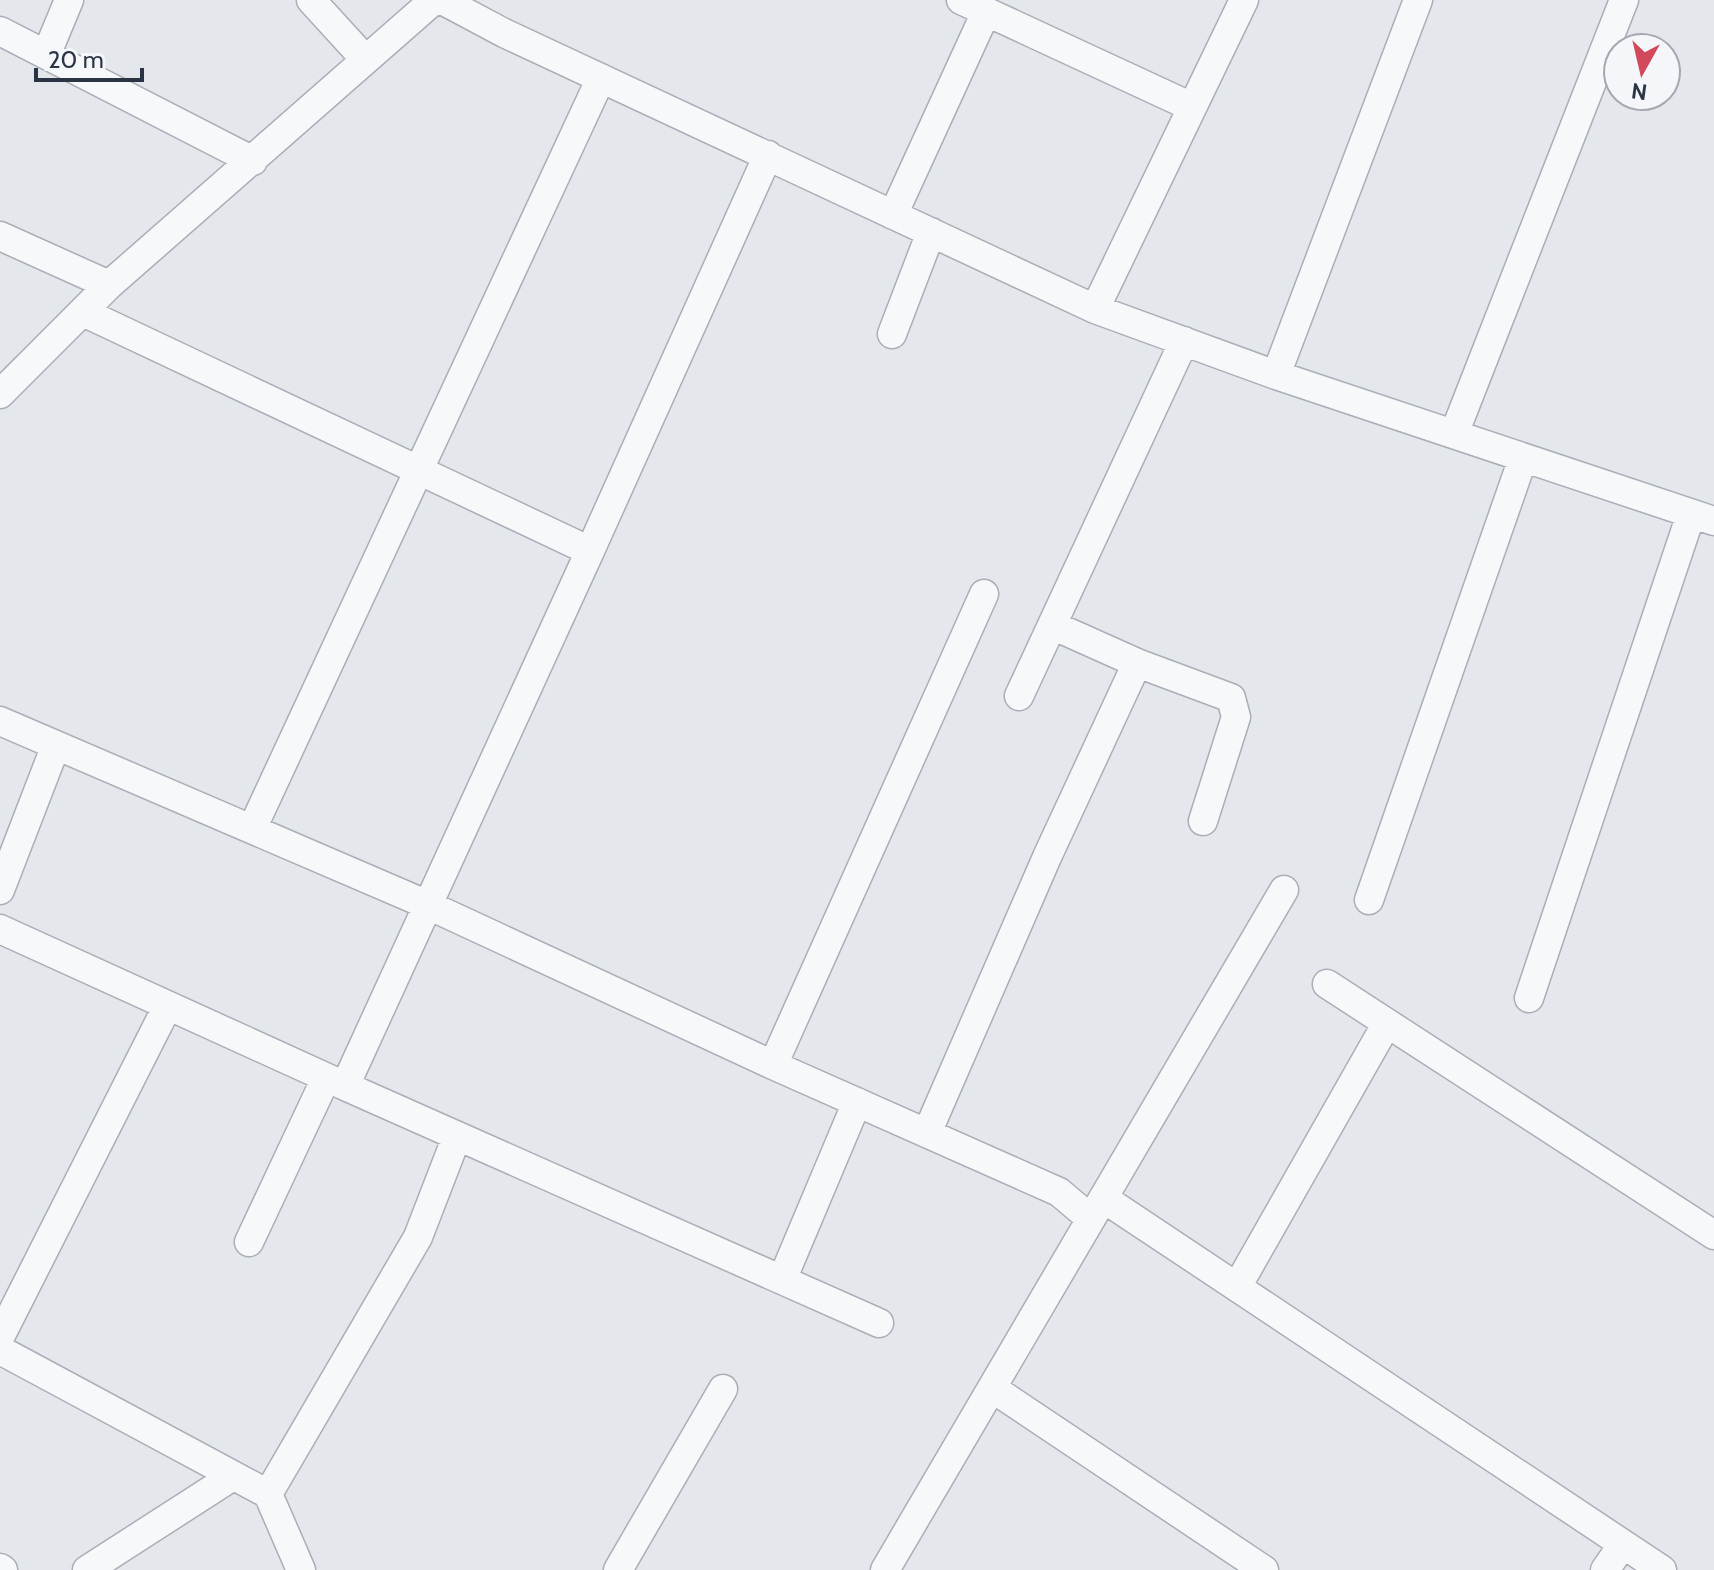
<svg xmlns="http://www.w3.org/2000/svg" width="1714" height="1570" viewBox="0 0 1714 1570" font-family="Cabin,sans-serif">
<rect width="100%" height="100%" fill="#e4e7ec"/>
<g fill="none" stroke-linecap="round" stroke-linejoin="round">
<!-- minor casing -->
<g stroke="#a9aeb7" stroke-width="31">
<path id="minor" d="M311 0 364 58
M442 0 504 33 1095 309 1276 375 1714 521
M961 0 1192 107
M0 31 253 161
M47 53 69 0
M893 215 986 12
M0 236 109 285
M1095 309 1244 0
M83 312 590 551 768 155
M892 334 931 232
M1276 375 1418 0
M0 394 109 285 434 0
M1454 434 1624 0
M1137 663 1231 698 1236 717 1203 821
M1019 696 1184 341
M0 721 428 905 773 1065 1059 1192 1091 1219
M252 829 601 78
M0 890 56 745
M1369 900 1523 458
M0 929 345 1086 590 551
M1327 984 1387 1023
M1529 998 1691 514
M773 1065 984 594
M345 1086 879 1323
M927 1133 1047 857 1137 663 1052 625
M1103 1198 1662 1570
M249 1242 326 1078
M782 1280 857 1102
M1237 1287 1387 1023 1714 1235
M0 1337 167 1007
M0 1350 268 1494 418 1237 457 1136
M992 1388 1264 1570
M268 1494 301 1570
M0 1568 3 1570
M87 1570 233 1476
M618 1570 723 1389
M885 1570 1284 890
M1605 1570 1623 1544"/>
</g>
<!-- minor -->
<use href="#minor" stroke="#f7f8fa" stroke-width="28"/>
</g>
<!-- north arrow -->
<g transform="translate(1642 72) rotate(188)"><circle r="38" fill="#f4f6f9" stroke="#a4a8b1" stroke-width="2"/>
<path d="M0-6L14 30L0 20L-14 30Z" fill="#d1495b"/>
<text y="-12" font-size="22" font-weight="bold" text-anchor="middle" fill="#2b3445">N</text>
</g>
<!-- scale -->
<path d="M36 68v12h106v-12" fill="none" stroke="#2b3445" stroke-width="4"/>
<text x="48" y="68" font-size="24" fill="#2b3445" stroke="#f4f6f9" stroke-width="6" paint-order="stroke">20 m</text>
</svg>
